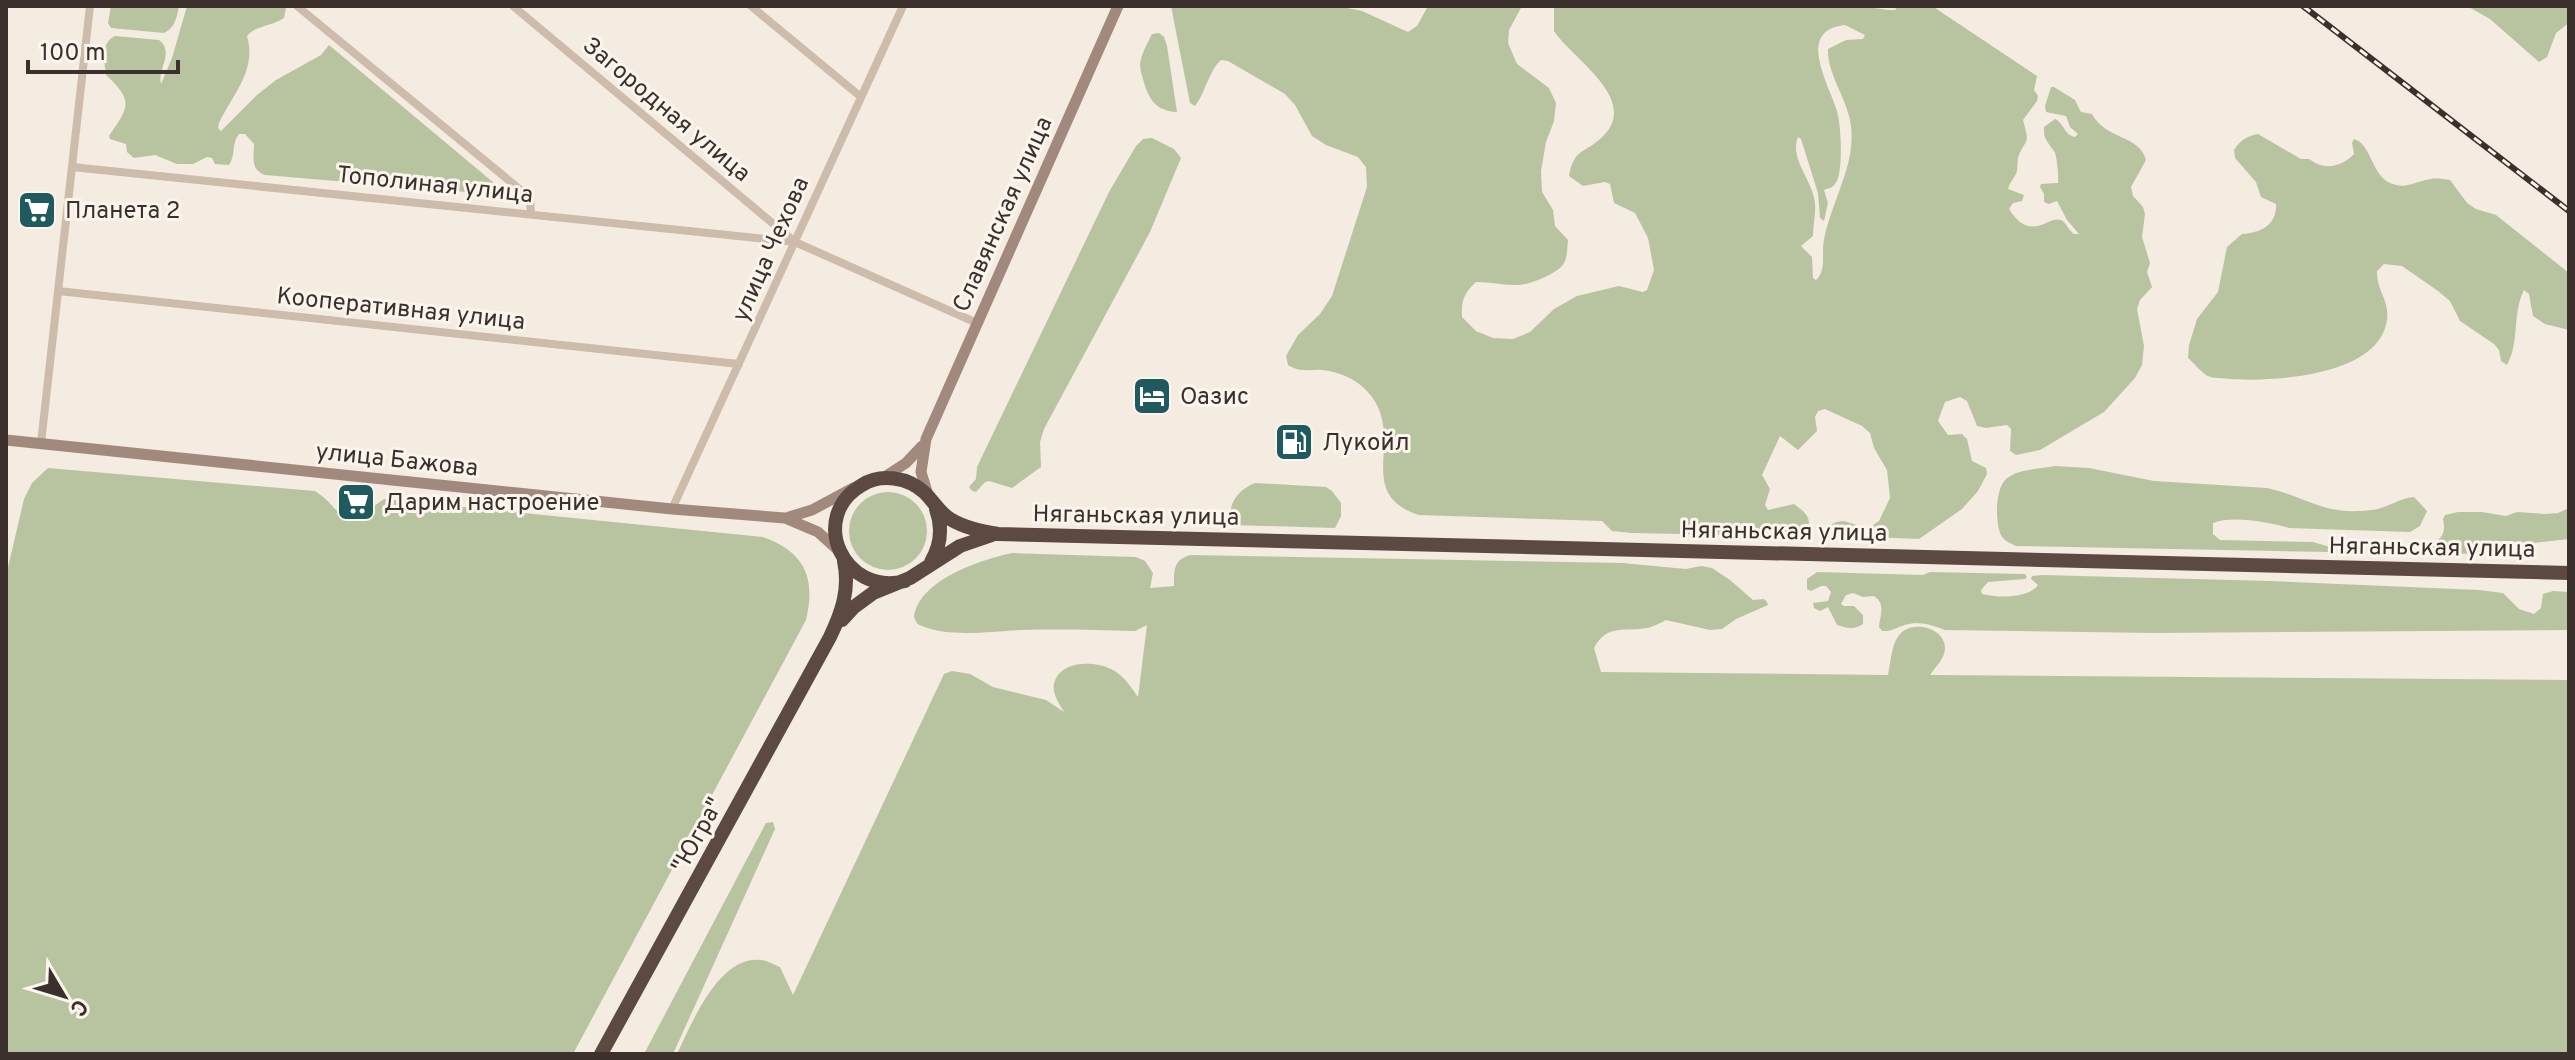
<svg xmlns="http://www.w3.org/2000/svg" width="2575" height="1060" viewBox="0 0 2575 1060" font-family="Overpass,sans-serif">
<rect width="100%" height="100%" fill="#f4ebe1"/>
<!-- green -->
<path fill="#b8c4a0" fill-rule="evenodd" d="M111 6H179C177 17 175 28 164 33L111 28 108 23Z
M187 6H283L286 8 284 18C273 26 254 26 247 36 257 70 233 94 219 123L218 128 221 131 257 95 276 80 321 55 329 45 500 188 502 195 265 175C250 169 254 158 254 144L245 134H239C231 144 236 155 229 165L215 164 212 158 207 157 193 164H177L155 155 134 158 127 152 126 144 110 139 109 136C129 107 134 101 106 75 104 61 101 42 115 36L159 40C175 52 157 69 161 84L172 58Z
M1171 6 1347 8 1362 11 1408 32 1417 26 1428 6H1522L1509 30 1508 43 1517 64 1549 88 1556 103 1554 121 1546 142 1541 171 1542 192 1553 210 1555 226 1568 240C1567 248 1568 259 1562 266 1554 275 1527 286 1515 285 1500 285 1492 282 1476 282 1464 293 1461 301 1462 317L1476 331 1493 338 1513 339 1530 332 1554 309 1577 296 1619 286 1643 292 1647 290 1654 270 1648 238 1635 213 1614 203 1610 184 1605 182 1583 186 1569 176C1574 149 1583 154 1600 139 1644 101 1572 59 1554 31V6H1863C1871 7 1888 11 1896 10L1895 6H1932L2037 76 2034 90 2038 96 2037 101 2023 120C2030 146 2027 136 2018 157 2018 158 2017 170 2017 171 2015 178 2010 181 2008 189L2024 195 2022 201 2013 203 2009 209C2031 244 2048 215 2061 220 2066 222 2069 231 2074 234H2079L2067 220 2057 201 2049 204 2044 202V194L2040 187 2041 184 2058 183C2059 179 2057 154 2054 151 2048 142 2043 139 2044 127L2055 119C2064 123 2064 135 2075 137L2078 134 2070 127 2066 116 2046 112 2045 106 2051 87H2054L2075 100 2081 112 2092 114C2106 140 2140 135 2146 160L2131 187 2133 196 2143 207 2145 214 2142 237 2150 263 2147 272 2152 287 2140 300 2137 309 2144 346 2142 365 2135 378 2104 412 2040 450 2016 455 2010 451 2011 429 2007 425 1986 428 1977 426 1967 401 1960 397 1945 402 1938 421 1948 435 1962 434 1967 439 1972 461 1986 468 1987 474 1978 491 1962 509 1919 539 1821 535 1822 530 1836 522 1844 521 1863 527 1872 526 1879 521 1890 498 1887 470 1874 448 1870 433 1862 426 1825 409 1818 411 1815 417 1817 431 1798 450 1780 436 1762 475 1770 489 1765 505 1768 510 1794 504C1803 511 1813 517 1807 529L1794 534 1775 536 1632 533 1612 531 1602 521 1419 515C1351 493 1409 436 1367 391 1356 379 1339 372 1323 370 1310 369 1300 373 1288 365L1286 356 1298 335 1320 314 1332 296 1367 187 1366 167 1358 157 1326 145 1312 136 1295 105 1285 94 1228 61 1221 60C1208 72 1206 92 1195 106L1190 103ZM1845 25 1865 35 1863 39 1846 40 1828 49C1827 75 1848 99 1851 126 1856 165 1831 202 1824 240 1821 254 1827 270 1816 280L1813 278 1812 257 1801 246 1813 236C1813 225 1816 214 1815 203 1813 181 1789 159 1798 137L1801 139 1818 193 1820 218 1824 221 1828 203 1824 190C1829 188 1832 188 1835 184 1844 174 1841 124 1837 111 1829 84 1795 30 1845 25Z
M2467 6H2567L2569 23 2556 33 2547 57 2539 62 2490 19Z
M1159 33 1164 37 1167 46 1177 112C1155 111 1148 98 1143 79 1141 72 1139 66 1141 59 1143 51 1148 42 1152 34Z
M2258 134 2301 159H2309C2325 171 2341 167 2354 154L2352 143 2354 139C2371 144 2371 172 2388 182 2405 191 2415 181 2431 179 2437 178 2443 179 2450 180L2467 203 2476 209 2496 215 2569 273V330L2545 324 2533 316 2529 294 2524 290C2512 313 2520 342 2507 365L2501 361 2499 350 2494 344 2460 321 2450 301 2438 291 2402 266 2384 264 2377 271C2376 293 2395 304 2384 331 2366 376 2272 382 2231 379 2223 378 2212 379 2206 375 2200 371 2194 363 2188 358L2189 345 2197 319 2218 292 2227 247 2242 234C2261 233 2277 225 2276 204L2261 197 2256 182 2235 158 2234 150C2240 140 2248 136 2258 134Z
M1152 138 1174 149 1181 158 1150 232 1044 429 1040 442 1041 467 1012 488 989 481 985 482 976 492 972 491 969 487 976 479 977 467 1109 192 1136 146 1143 139Z
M2055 466 2089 468 2154 481 2267 488C2311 498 2322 516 2372 510 2388 508 2399 498 2414 497L2427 511 2420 526 2410 532 2289 528C2270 522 2231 515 2213 523V534L2220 540 2313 542 2337 549 2329 552 2016 546C2010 543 2004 541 2001 535 1995 522 1995 489 2006 479 2018 469 2039 469 2055 466Z
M48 468 315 491C324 497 328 501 335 509 351 524 370 509 384 499L763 537C805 552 816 578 806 620L573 1054H6V576L24 499 32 483Z
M1255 483 1326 487 1332 491 1341 503V516L1335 528 1233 525C1225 507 1237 490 1255 483Z
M849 531a39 39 0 1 1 78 0a39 39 0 1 1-78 0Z
M2569 508V539L2532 543 2500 541 2496 549 2506 554 2374 553 2370 551C2390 543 2453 558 2443 519L2445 515 2458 512H2482L2506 516 2517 512 2544 514 2558 513Z
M1012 553 1136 557 1145 561 1153 573 1150 588 1174 586C1174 571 1173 560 1190 555L1622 563 1686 569 1701 566 1712 568 1730 580 1753 600 1764 599 1767 602 1768 605 1736 619 1722 629 1710 630 1666 620C1660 623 1653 627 1647 628 1626 632 1607 623 1594 648L1601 672 1888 675C1891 662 1891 643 1901 633 1914 620 1945 628 1945 648 1945 659 1935 667 1930 675L2569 680V1054H677C692 1023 719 954 762 960 768 961 775 965 780 967L793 995 944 674 952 671 970 674 993 687 1046 700 1064 712C1060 705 1052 694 1054 684 1059 660 1096 660 1113 670 1125 677 1131 687 1138 697L1147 625 1135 631C1098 630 1060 629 1022 630 992 631 950 638 922 626 916 624 917 623 914 617 919 580 980 560 1012 553Z
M1817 572 1923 575 1930 572 2025 574 2027 577 2025 579 1988 582 1981 590 1982 594C1998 598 2028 599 2038 585L2031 579 2032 576 2043 575 2269 581 2479 590 2503 593 2519 609 2534 614 2541 608 2543 594 2553 591 2569 592V630L2156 633 1945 630C1934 626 1920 621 1909 624 1898 626 1893 632 1882 631L1879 627C1880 615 1886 604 1874 596L1863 597 1853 593 1846 595 1841 604 1844 606H1854L1863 615V624C1855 630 1846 628 1837 625L1828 607 1820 611 1814 608 1813 603 1828 601 1831 592 1826 586H1821L1811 591 1807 589V579Z
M773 822 775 829 673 1054H644L766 823Z"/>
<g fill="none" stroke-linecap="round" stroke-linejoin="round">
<!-- street -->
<path stroke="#cdbbac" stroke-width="8" d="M297 6 523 192 530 199 531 214
M513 6 795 242 977 323
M751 6 861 97
M72 167 795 242
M58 291 739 364
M41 443 90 6
M672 509 903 6"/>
<!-- secondary -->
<path stroke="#a18a7d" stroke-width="11" d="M6 440 672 509 785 518 818 532 839 551
M883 478 906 463 922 446
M928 495 921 472 926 439 1118 6
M789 517 812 510 853 488"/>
<!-- highway -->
<path stroke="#5c4a42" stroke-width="14" d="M931 562C941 545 943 528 936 509
M905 581C844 597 807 517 862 485 881 473 908 477 925 493 934 502 939 512 950 519 965 528 981 531 998 534L2569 573
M842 620 854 607 873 593 910 578 960 546 992 535
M601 1054 830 637C842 612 850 589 844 561"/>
<!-- rail casing -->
<g stroke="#3b302b" stroke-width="6">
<path id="rail" d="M2303 6 2569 211"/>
</g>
<!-- rail -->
<use href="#rail" stroke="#fbf5ee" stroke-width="3" stroke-dasharray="9" stroke-linecap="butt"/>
</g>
<!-- icons -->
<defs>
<g id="supermarket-square" transform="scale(2)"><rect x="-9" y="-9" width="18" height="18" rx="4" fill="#1f5a5e" stroke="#fbf5ee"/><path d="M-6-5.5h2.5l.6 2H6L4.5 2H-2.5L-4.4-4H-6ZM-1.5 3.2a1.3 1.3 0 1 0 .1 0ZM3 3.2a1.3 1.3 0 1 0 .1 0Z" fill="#fff"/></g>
<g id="hotel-square" transform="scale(2)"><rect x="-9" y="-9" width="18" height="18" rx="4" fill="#1f5a5e" stroke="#fbf5ee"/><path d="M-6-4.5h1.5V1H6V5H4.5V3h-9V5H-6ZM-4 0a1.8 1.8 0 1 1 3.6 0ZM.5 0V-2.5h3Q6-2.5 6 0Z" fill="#fff"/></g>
<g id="fuel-square" transform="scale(2)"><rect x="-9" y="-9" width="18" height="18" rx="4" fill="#1f5a5e" stroke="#fbf5ee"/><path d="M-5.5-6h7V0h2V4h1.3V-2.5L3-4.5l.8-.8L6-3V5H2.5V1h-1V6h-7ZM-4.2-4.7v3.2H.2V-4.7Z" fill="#fff"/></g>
</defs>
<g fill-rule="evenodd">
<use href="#supermarket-square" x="37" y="210"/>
<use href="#hotel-square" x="1152" y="396"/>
<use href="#fuel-square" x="1294" y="442"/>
<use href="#supermarket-square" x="356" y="502"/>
</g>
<g text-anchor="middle" stroke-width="6" stroke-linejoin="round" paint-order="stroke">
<!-- street labels -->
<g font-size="24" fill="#3b302b" stroke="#fbf5ee">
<text transform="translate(667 109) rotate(40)" y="8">Загородная улица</text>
<text transform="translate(435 184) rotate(6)" y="8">Тополиная улица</text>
<text transform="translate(1002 214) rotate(-66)" y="8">Славянская улица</text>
<text transform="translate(770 249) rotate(-66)" y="8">улица Чехова</text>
<text transform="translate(401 308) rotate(6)" y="8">Кооперативная улица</text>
<text transform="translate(397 459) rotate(6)" y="8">улица Бажова</text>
<text transform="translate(1136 515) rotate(1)" y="8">Няганьская улица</text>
<text transform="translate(1784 531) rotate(1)" y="8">Няганьская улица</text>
<text transform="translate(2432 547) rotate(1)" y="8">Няганьская улица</text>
<text transform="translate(697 835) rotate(-61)" y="8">"Югра"</text>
</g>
<!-- poi labels -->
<g font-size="24" fill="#3b302b" stroke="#fbf5ee" text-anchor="start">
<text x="65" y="218">Планета 2</text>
<text x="1180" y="404">Оазис</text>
<text x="1322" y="450">Лукойл</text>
<text x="384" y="510">Дарим настроение</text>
</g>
</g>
<!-- border -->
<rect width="2575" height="1060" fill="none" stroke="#3b302b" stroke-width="16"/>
<!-- north arrow -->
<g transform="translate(64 996) rotate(128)" stroke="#fbf5ee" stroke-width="6" paint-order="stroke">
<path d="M0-6L14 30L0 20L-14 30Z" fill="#3b302b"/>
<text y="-12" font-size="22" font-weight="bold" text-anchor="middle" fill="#3b302b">С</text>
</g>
<!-- scale -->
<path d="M28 60v12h150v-12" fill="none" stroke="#3b302b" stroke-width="4"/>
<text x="40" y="60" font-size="24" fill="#3b302b" stroke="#fbf5ee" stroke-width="6" paint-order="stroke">100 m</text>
</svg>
